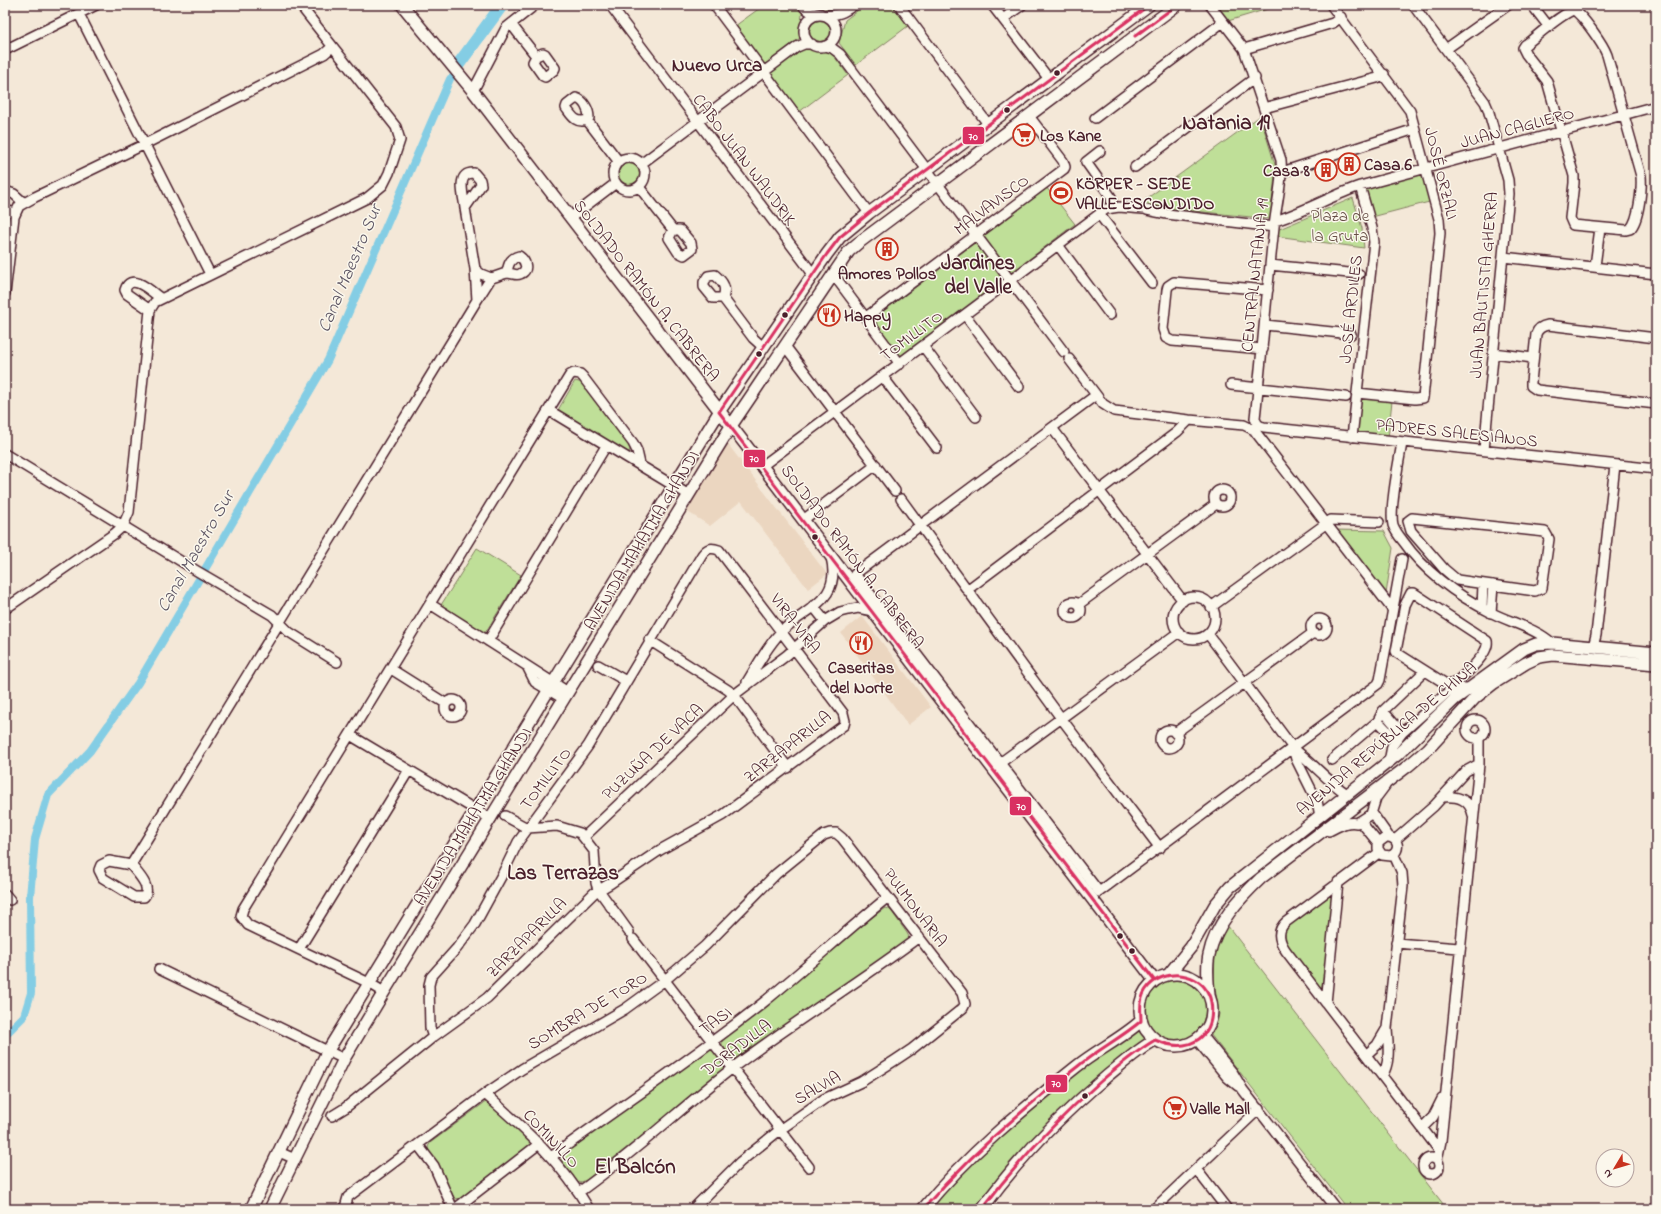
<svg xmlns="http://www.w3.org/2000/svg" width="1661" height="1214" viewBox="0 0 1661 1214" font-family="'Indie Flower',sans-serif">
<rect width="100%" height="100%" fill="#f4e8d8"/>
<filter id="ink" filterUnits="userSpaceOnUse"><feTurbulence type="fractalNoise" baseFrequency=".025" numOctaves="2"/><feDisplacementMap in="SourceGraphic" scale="8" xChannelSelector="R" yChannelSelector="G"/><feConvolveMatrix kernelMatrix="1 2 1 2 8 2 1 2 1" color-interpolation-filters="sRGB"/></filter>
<g filter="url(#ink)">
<!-- built -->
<path fill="#ebd6c0" d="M727 443 827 574 808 589 741 501 710 526 683 509Z
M862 616 931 707 908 725 841 633Z"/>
<!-- green -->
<path fill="#bfdf98" stroke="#847f62" d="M764 5H796L802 13 800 38 764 65 735 26Z
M813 5H846L838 11Z
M865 5H892L908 26 856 65 839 43 845 20Z
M1215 5H1281L1228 21Z
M805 31a15 15 0 1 1 30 0a15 15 0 1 1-30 0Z
M807 46 831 52 848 75 799 112 770 73Z
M1260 116 1276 168 1270 219 1147 206 1146 199Z
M613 174a16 16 0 1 1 32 0a16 16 0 1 1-32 0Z
M1423 172 1433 201 1372 217 1364 190Z
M1046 187 1075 224 1011 273 982 237Z
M1353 198 1362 228 1364 248 1276 236 1277 230Z
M976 242 1004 279 901 356 873 319Z
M575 381 583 383 631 448 628 454 558 410Z
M1361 397 1392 401 1388 438 1356 434Z
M1336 530 1384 531 1393 548 1386 594Z
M477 548 521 575 485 633 441 605Z
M1330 893 1334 894 1321 992 1287 946 1285 933 1287 927Z
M885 908 889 909 892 912 907 933 909 937 903 944 737 1060H734L722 1045V1041L725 1038 773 1001 851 933Z
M1227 925 1447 1209H1347L1210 1034 1216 1026 1219 1014 1214 982 1215 953Z
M1140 1008a33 33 0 1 1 66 0a33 33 0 1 1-66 0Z
M1138 1031 1144 1035 1145 1039 1143 1043 978 1209H930C980 1148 1042 1095 1108 1052 1117 1046 1130 1034 1138 1031Z
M710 1049H713L727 1064 725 1070 586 1180 579 1183 577 1181 562 1161 561 1155Z
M487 1102 530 1141 532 1145 462 1198 455 1199 430 1155 428 1147 430 1143 484 1103Z"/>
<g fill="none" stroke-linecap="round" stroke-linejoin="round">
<!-- canal -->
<path stroke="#84cde4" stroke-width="8" d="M5 1035 24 1016 31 993 30 897 35 839 48 795 90 751 138 683 328 360 450 79"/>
<!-- river -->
<path stroke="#84cde4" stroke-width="13" d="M458 65 502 5"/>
<!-- minor casing -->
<g stroke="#4a1f2b" stroke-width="12">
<path id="minor" d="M610 5 813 274
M714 5 869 213
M899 5 988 124
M992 5 1049 79
M1210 5 1244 49 1281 160C1283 182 1276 205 1274 227 1267 290 1262 354 1255 418 1256 423 1258 426 1264 427L1656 469
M1331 5 1410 111 1439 219 1440 233 1423 398 1415 399 1357 393
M1413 5 1485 102 1488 109 1508 180 1509 194 1484 450
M1532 5 1549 27
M804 7 811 12 821 14
M1574 10C1583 16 1603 44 1607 55L1641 176C1642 188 1639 221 1630 229L1626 230 1573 225 1570 218 1574 183V176L1547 81 1526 54 1523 48 1525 45C1536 37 1562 13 1574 10Z
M79 14 210 274
M825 15C837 16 844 12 854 5
M804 31a16 16 0 1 1 32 0a16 16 0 1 1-32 0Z
M1003 19 1022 5
M511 24 536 56 533 62 543 76 545 77 554 70 555 68 545 54 543 53 536 56
M825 46 832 48 840 54 1064 352
M1244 49 1333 23 1341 17
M1446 49 1508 5
M5 50 96 5
M473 91 506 28 535 5
M1264 108 1377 78 1384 74
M1095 118 1223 22
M587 120C576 124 572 116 566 108L567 105 576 98C584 100 589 110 589 118L587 120 619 162
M1100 151 1086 162 1111 197 1112 207
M613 174a16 16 0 1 1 32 0a16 16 0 1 1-32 0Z
M641 164 797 47 804 44H812
M1135 167 1255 78
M1282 172 1415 129
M639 187 673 230 669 238 678 252 684 255 692 249 691 243 680 230H673
M5 191 14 194 24 203
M465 208C464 197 455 172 474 173L480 180 481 185 465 208 475 269 477 300
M5 210 15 213
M1147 210 1167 214 1274 227
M1099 214 1152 283
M570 218 616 183
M1275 221C1304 212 1331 196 1360 186L1656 106
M1058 245 1110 315
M1503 257 1656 274
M1270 265 1359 274
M1595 266 1600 228
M475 269 481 274 491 278C496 277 502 274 507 273 512 273 516 276 520 274 530 270 525 260 519 256 510 258 508 265 507 273
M833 274 900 364
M5 293 14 217 19 206 35 197 145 144 324 54 332 47
M723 298H713L704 287V282L708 276 715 275C723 282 727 287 723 298L753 338 763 347
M150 310 127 294 125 290C131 271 152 292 160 298
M965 315 1019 387
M866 317 1064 169 1065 167 1063 161 1029 116
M1265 325 1351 334
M1656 338 1548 325C1542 326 1538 328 1536 334L1531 382V386L1537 390 1656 404
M785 346 895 491
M923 346 976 417
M1263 349 1172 341 1166 338 1163 329 1167 290 1168 286 1174 282 1268 290
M1493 353 1533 358
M1069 359 1103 404 1114 411 1189 420 1244 425 1254 430 1392 609
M883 377 937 448
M1231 385 1346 397
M1096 395 855 574 1099 892 1378 684 1380 680 1402 559
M550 411 689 495
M1052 428 1183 601
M1352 437 1374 242 1372 228 1360 186
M1402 443C1399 461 1389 510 1393 525 1395 531 1399 536 1403 541 1425 572 1458 596 1492 613 1512 623 1535 628 1552 643
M5 454 197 571 272 615 289 632 337 662
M762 466 1106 209 1119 207 1143 209
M1214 498a8 8 0 1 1 16 0a8 8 0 1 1-16 0Z
M901 499 1061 718 1160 848
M1412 518 1545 532 1549 539 1542 588 1535 591 1457 580 1444 569 1411 531 1408 521Z
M803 520 876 465
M967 590 1177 432 1189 420
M1411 593H1414L1487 641C1490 653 1463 677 1454 683L1450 685 1446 684 1397 653 1396 651 1405 605Z
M1173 618a21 21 0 1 1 42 0a21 21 0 1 1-42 0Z
M1065 610a8 8 0 1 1 16 0a8 8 0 1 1-16 0Z
M430 604 568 692
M1079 604 1216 504
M813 606 825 621
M1211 607 1331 520 1379 522
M1482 608 1483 584
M5 609 114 534 123 526 129 512 150 310 155 302 367 198 383 185 389 173 400 140 396 127 300 5
M1491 613 1493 585
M1311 627a8 8 0 1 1 16 0a8 8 0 1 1-16 0Z
M1208 634 1293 748C1312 762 1327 781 1347 794
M649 640 728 690 734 695 788 768
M488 641 606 446
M1593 647 1596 635 1615 465
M598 665 626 681
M527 666 535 682 564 699
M391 669 445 703
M747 682C757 666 767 646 781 632 806 607 842 602 831 557
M445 708a8 8 0 1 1 16 0a8 8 0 1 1-16 0Z
M1383 711 1402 733
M1467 729a9 9 0 1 1 18 0a9 9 0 1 1-18 0Z
M1378 721 1396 740
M1160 739a9 9 0 1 1 18 0a9 9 0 1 1-18 0Z
M1175 733 1313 633
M350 735 491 819
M1293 748 1296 759 1317 801 1320 816
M1332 760 1378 721 1383 711 1425 671
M1389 762 1392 746 1402 733 1448 692 1462 688H1470
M1000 763 1179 632
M1443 797C1458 796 1470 799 1473 815
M1372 813 1389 837
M505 816 527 828 557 826 580 833 594 851 596 883 598 889 629 932
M1361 822 1378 843V849L1382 855 1391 856C1402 850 1398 836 1386 837L1378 843
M1329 831C1339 826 1346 821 1357 823L1371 814 1376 798 1385 786
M584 837 734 695 787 655 825 621 840 612 848 610 858 608 873 611
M1395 840 1434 806 1466 771 1479 764
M1380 852 1286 922C1276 931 1279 941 1286 951L1439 1150
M131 865 109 861 101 865 99 870 103 878 134 897H144C152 887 138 874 131 865L477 300 491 278
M5 894 10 900
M633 939 809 1167
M1396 943 1459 948
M299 949 409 770
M159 969 344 1059
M384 992 369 983 248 925 241 916 243 909 570 375 574 373 580 374 583 377 633 443 637 451 640 464
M1326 1003 1338 882
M1387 1028 1403 886 1402 873 1394 855
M1202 1035 1233 1073 1243 1090 1336 1209
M1197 1040 1227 1077 1238 1086
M1366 1055 1377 1045 1387 1028C1388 1044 1391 1062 1382 1076
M485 1094C524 1128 563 1164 589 1209
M332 1116 345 1108 433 1037 487 998 594 893 611 883 660 850 723 815 844 725 845 721 843 713 719 550C711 547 707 548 702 555L588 746 518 842 503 873 475 924 457 948 431 977 429 985 430 1028 433 1037
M1422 1128 1433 1117 1442 1099
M418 1145 434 1166 453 1209
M279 1152 295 1159
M551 1157C622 1105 695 1057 764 1002 806 968 846 931 888 897
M1423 1166a8 8 0 1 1 16 0a8 8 0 1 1-16 0Z
M1437 1160 1441 1141 1479 764V738
M1196 1169 1227 1209
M579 1192C634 1153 682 1107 735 1066 795 1021 859 982 919 937
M347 1209 346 1204 348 1197 485 1094 522 1069 625 1009 665 980 705 946 776 874 824 835 830 833H836L842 838 962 993 965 1004 963 1008 912 1049 894 1061 861 1082 824 1099 781 1129 740 1162 693 1209
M455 1209 539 1144
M1154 1209 1259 1109"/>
</g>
<!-- major casing -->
<g stroke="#4a1f2b" stroke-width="14">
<path id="major" d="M402 5 473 91 762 466 1154 980
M1140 1010a36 36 0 1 1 72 0a36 36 0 1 1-72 0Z
M1169 974 1191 947 1215 905 1230 887 1397 755 1455 699 1524 649 1536 644 1552 643 1656 653
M1209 995C1208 982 1206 968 1209 955 1215 924 1240 898 1261 878L1408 766 1428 749 1475 698 1494 683 1526 663 1539 657 1553 655 1656 664
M251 1209 327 1052 719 412 827 254 840 237 869 213 1149 5
M270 1209 344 1059 384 992 731 426 849 251 857 244 1177 5
M923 1209C967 1155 1022 1110 1076 1067 1097 1050 1121 1039 1141 1021
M982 1209C1017 1160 1060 1116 1106 1077 1122 1064 1137 1050 1155 1040"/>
</g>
<!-- minor -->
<use href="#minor" stroke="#fbf7ec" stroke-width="9"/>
<!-- major -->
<use href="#major" stroke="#fbf7ec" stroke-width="11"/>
<!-- bus-1 casing -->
<g stroke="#fbf7ec" stroke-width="6">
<path id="bus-1" d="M1149 5 869 213 840 237 827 254 719 412 1154 980
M1135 36 1177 5
M923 1209C969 1156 1021 1110 1077 1067 1097 1050 1121 1038 1141 1021 1141 1015 1140 1008 1141 1003 1144 976 1179 967 1199 982 1216 995 1216 1026 1199 1039 1185 1049 1169 1046 1155 1040 1135 1052 1117 1067 1100 1082 1056 1121 1017 1162 982 1209"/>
</g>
<!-- bus-1 -->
<use href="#bus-1" stroke="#d93062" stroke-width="3"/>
</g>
</g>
<!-- icons -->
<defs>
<g id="supermarket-ring" transform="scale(1.15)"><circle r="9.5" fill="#fbf7ec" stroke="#c8321e" stroke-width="1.5"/><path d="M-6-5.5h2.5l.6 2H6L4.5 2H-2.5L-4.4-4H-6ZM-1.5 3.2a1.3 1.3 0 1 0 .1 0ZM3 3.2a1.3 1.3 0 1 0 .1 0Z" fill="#c8321e"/></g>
<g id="building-ring" transform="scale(1.15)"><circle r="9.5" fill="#fbf7ec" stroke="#c8321e" stroke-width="1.5"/><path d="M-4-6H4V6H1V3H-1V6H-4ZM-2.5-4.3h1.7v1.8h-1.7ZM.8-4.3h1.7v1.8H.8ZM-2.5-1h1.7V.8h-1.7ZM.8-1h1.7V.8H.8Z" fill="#c8321e"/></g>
<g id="stadium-ring" transform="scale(1.15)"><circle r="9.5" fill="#fbf7ec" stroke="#c8321e" stroke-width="1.5"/><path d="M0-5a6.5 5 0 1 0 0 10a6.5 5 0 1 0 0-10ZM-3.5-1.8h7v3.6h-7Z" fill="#c8321e"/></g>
<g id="restaurant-ring" transform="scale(1.15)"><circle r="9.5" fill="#fbf7ec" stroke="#c8321e" stroke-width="1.5"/><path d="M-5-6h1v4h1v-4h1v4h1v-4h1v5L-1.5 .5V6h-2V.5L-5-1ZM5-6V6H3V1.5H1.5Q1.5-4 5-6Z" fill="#c8321e"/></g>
</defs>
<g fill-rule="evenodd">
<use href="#supermarket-ring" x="1024" y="135"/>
<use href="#building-ring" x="1349" y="164"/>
<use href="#building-ring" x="1326" y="170"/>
<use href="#stadium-ring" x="1061" y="193"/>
<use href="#building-ring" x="887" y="249"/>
<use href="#restaurant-ring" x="829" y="315"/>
<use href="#restaurant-ring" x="861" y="643"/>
<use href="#supermarket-ring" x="1175" y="1108"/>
</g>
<!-- markers -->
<g fill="#4a1f2b" stroke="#fbf7ec" stroke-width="1.5">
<circle cx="1057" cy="73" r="3.5"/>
<circle cx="1007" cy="110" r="3.5"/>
<circle cx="785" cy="315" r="3.5"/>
<circle cx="759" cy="354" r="3.5"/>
<circle cx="815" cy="537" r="3.5"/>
<circle cx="1120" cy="936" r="3.5"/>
<circle cx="1132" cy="951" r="3.5"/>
<circle cx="1085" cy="1096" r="3.5"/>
</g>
<g text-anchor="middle" stroke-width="3" stroke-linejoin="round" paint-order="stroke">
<!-- street labels -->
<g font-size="17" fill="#4a1f2b" stroke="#fbf7ec">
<text transform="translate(1517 127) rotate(-15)" y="6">JUAN CAGLIERO</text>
<text transform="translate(745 159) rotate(53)" y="6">CABO JUAN WAUDRIK</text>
<text transform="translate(1442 173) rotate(76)" y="6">JOSÉ ORZALI</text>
<text transform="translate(991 204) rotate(-37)" y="6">MALVAVISCO</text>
<text transform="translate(1254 275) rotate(-84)" y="6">CENTRAL NATANIA 19</text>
<text transform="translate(1483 285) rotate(-85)" y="6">JUAN BAUTISTA GHERRA</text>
<text transform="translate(647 290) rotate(52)" y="6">SOLDADO RAMÓN A. CABRERA</text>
<text transform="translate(1350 309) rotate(-84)" y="6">JOSÉ ARDILES</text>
<text transform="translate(911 335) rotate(-37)" y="6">TOMILLITO</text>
<text transform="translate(1457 432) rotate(6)" y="6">PADRES SALESIANOS</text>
<text transform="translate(641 540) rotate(-59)" y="6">AVENIDA MAHATMA GHANDI</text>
<text transform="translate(853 556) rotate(53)" y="6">SOLDADO RAMÓN A. CABRERA</text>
<text transform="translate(796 623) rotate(53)" y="6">VIRA-VIRA</text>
<text transform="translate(1386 738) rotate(-40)" y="6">AVENIDA REPÚBLICA DE CHINA</text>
<text transform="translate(787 746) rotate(-38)" y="6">ZARZAPARILLA</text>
<text transform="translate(652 751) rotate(-43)" y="6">PUZUÑA DE VACA</text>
<text transform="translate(545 778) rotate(-53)" y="6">TOMILLITO</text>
<text transform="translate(472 816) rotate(-58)" y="6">AVENIDA MAHATMA GHANDI</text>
<text transform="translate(916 907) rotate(53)" y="6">PULMONARIA</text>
<text transform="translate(526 937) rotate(-45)" y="6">ZARZAPARILLA</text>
<text transform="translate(587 1010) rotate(-31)" y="6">SOMBRA DE TORO</text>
<text transform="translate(715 1020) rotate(-37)" y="6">TASI</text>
<text transform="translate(736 1047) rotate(-37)" y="6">DORADILLA</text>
<text transform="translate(817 1087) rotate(-30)" y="6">SALVIA</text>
<text transform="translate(552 1138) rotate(47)" y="6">COMINILLO</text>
</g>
<!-- poi labels -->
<g font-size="17" font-weight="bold" fill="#4a1f2b" stroke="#fbf7ec" text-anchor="start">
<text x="1040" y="141">Los Kane</text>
<text x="1364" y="170">Casa 6</text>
<text x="1310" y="176" text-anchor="end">Casa 8</text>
<text x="1076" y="189">KÖRPER - SEDE<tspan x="1076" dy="20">VALLE ESCONDIDO</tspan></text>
<text x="887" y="279" text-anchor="middle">Amores Pollos</text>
<text x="844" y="321">Happy</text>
<text x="861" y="673" text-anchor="middle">Caseritas<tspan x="861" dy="20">del Norte</tspan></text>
<text x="1190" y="1114">Valle Mall</text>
</g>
<!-- park labels -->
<g font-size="17" fill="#674f46" stroke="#fbf7ec">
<text x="1340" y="221">Plaza de<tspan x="1340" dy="20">la Gruta</tspan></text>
</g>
<!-- water labels -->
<g font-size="18" font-style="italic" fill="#5b5362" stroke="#fbf7ec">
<text transform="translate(349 268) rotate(-67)" y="6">Canal Maestro Sur</text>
<text transform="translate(195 551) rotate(-60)" y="6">Canal Maestro Sur</text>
</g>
<!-- quarter labels -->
<g font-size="19" font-weight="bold" fill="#4a1f2b" stroke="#fbf7ec">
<text x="717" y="71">Nuevo Urca</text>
</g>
<!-- district labels -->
<g font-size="21" font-weight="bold" fill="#4a1f2b" stroke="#fbf7ec">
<text x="1226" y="129">Natania 19</text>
<text x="978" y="269">Jardines<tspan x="978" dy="24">del Valle</tspan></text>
<text x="563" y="879">Las Terrazas</text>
<text x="635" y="1173">El Balcón</text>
</g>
</g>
<g stroke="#fbf7ec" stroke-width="1.5">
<rect x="962" y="126" width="23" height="19" rx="4" fill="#d93062"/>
<rect x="743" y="449" width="23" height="19" rx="4" fill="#d93062"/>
<rect x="1009" y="796" width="23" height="20" rx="4" fill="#d93062"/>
<rect x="1045" y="1074" width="23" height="19" rx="4" fill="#d93062"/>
</g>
<g font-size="11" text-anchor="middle" font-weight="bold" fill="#fff">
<text x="973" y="140">70</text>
<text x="754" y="462">70</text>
<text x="1021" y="810">70</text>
<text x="1056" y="1087">70</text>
</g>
<!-- margin -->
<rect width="1661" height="1214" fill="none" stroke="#fbf7ec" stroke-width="20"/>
<rect x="10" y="10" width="1641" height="1194" fill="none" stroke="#4a1f2b" stroke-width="1.5" filter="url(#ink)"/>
<!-- north arrow -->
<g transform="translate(1615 1168) rotate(232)"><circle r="19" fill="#fbf7ec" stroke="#b4a19f"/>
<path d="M0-3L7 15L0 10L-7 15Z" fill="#c8321e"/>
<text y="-6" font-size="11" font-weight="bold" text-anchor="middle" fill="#4a1f2b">N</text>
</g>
</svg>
